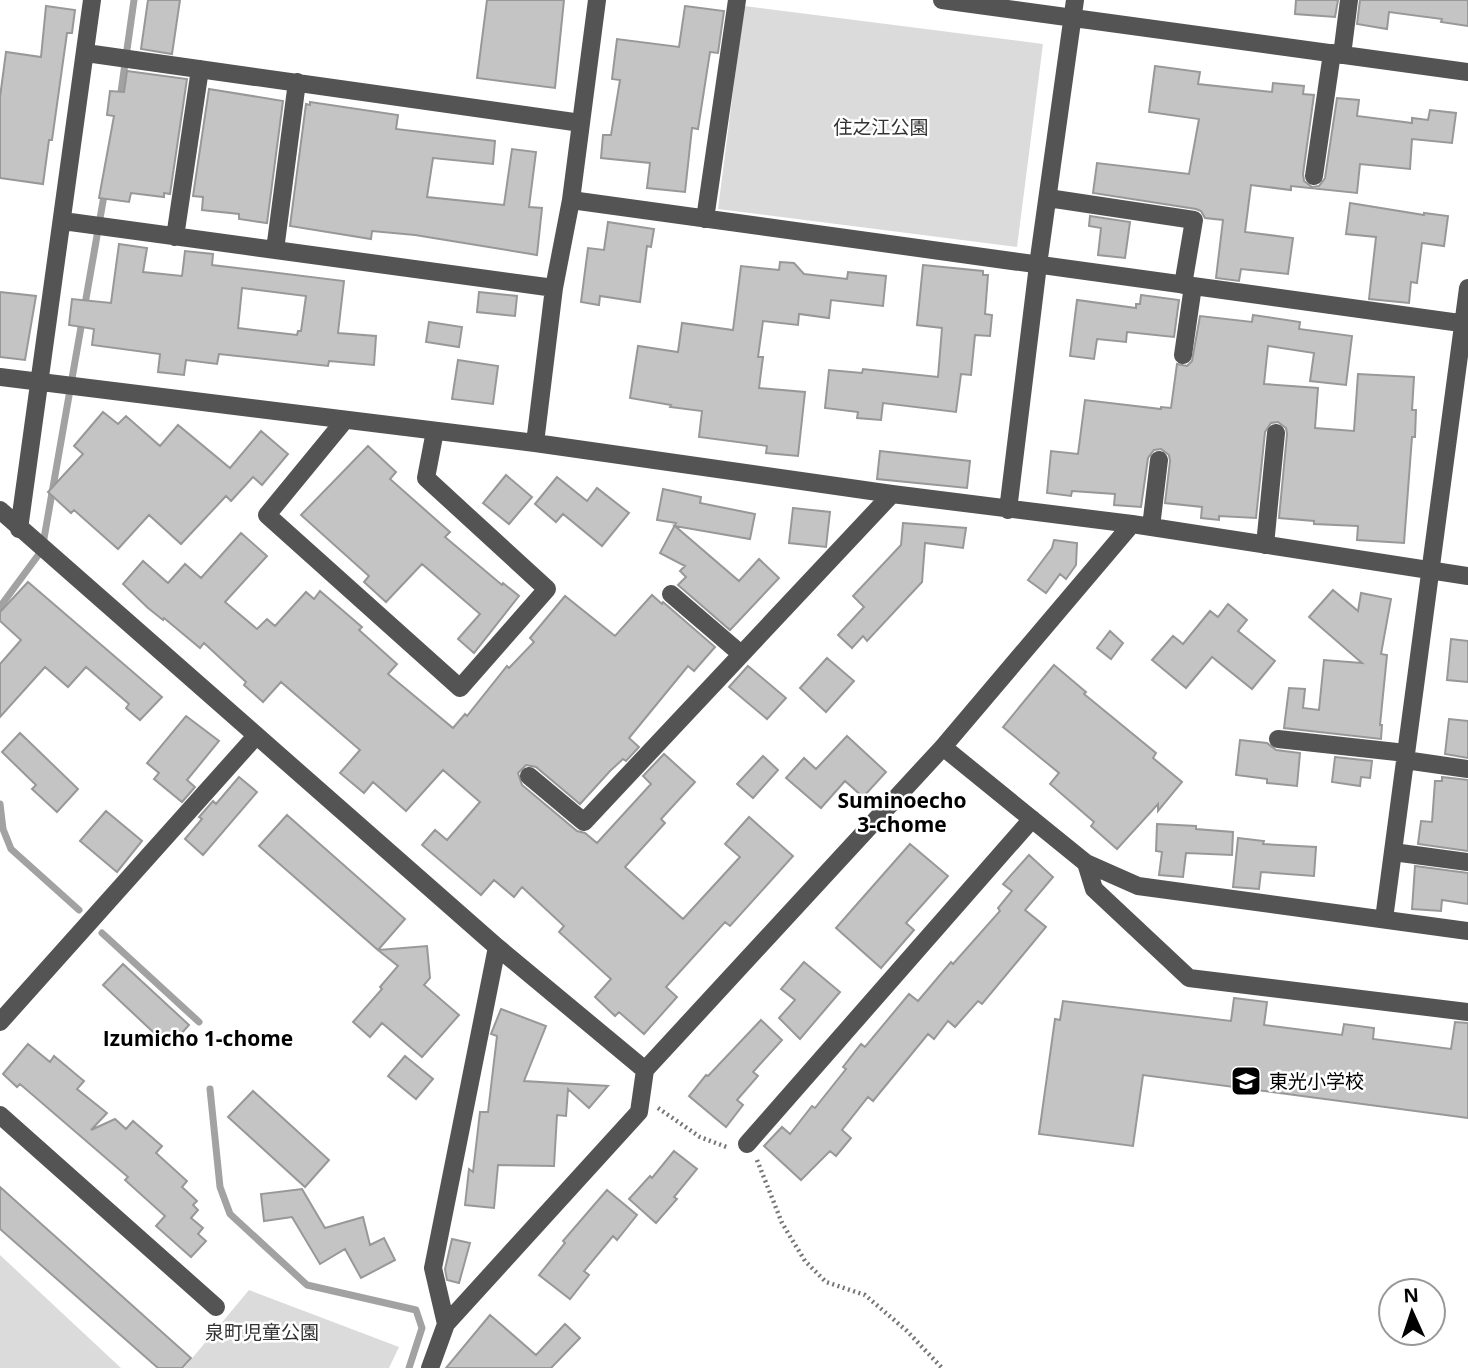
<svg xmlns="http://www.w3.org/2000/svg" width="1468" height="1368" viewBox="0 0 1468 1368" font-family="'Open Sans','Noto Sans JP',sans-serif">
<rect width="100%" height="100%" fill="#fff"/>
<!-- green -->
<path fill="#dbdbdb" d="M744 6 1043 44 1017 247 718 209Z
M0 1255 121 1368H0Z
M249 1290 399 1347 389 1368H184Z"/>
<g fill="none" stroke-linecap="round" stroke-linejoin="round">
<!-- stream -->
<path stroke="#a2a2a2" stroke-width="7" d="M120 99 134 0
M0 607 42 550 105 190
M0 804 3 829 11 849 79 910
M102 933 199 1022
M210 1089 220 1187 230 1214 307 1285 416 1310 422 1328 409 1368"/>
</g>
<!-- building -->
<path fill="#c4c4c4" stroke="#989898" stroke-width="2" fill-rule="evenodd" d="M148 0H180L172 54 141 49Z
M487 0H564L555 88 477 78Z
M1296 0H1338L1335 17 1295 14Z
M1360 0H1468V26L1441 22 1442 19 1389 12 1387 29 1357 24Z
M46 6 75 10 72 33H67L52 140H49L43 184 0 178V97L6 52 41 57Z
M685 6 724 11 718 53 710 52 698 129 692 128 685 192 647 188 650 163 601 158 603 135H611L620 80 612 79 617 39 679 47Z
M1155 66 1200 72 1198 84 1272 92 1273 83 1304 86 1303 94 1314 95 1303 174 1304 181 1312 187 1319 186 1325 178 1337 98 1359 100 1357 116 1412 123V118L1428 120 1430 110 1456 113 1452 143 1412 139 1410 169 1360 164 1357 193 1291 186V190L1251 185 1245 232 1293 238 1288 274 1241 269 1239 281 1216 278 1223 220 1205 218 1201 211 1196 209 1093 193 1097 163 1189 174 1199 119 1149 112Z
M127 71 187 79 170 194 164 193V197L131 193 129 202 99 198 114 116 107 115 110 91 124 92Z
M209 89 283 101 267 223 239 219V214L202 210 203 197 193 196Z
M310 102 398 115 396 129 495 141 493 164 433 158 427 197 504 205 512 149 536 152 529 207 542 208 537 255 415 235 372 231 371 239 290 226 306 104 310 105Z
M1350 203 1424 215V213L1448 216 1444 246 1422 243 1417 283 1411 282 1409 303 1369 299 1376 237 1346 234Z
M1090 216 1130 222 1125 258 1098 255 1101 228 1089 226Z
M608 222 654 229 651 247 647 246 640 302 600 296 599 305 581 302 588 248 604 250Z
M119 244 147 248 143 272 182 276 185 251 213 254 212 265 344 281 338 333 376 336 374 365 329 361 328 366 219 354 217 364 186 360 184 375 158 372 160 354 92 345 94 329 69 325 72 299 111 303ZM242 288 306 296 301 331H298L297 335 238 328Z
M780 262 794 263 804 274 847 279 848 272 886 276 883 306 831 300 829 318 799 314 798 325 763 321 758 357H763L759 388 805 392 798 456 766 453 767 446 699 437 702 411 670 407 671 405 630 398 638 346 678 352 682 323 733 330 741 266 779 270Z
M923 265 983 271V275H988L985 314 992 315 990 336 975 335 971 375 961 374 956 412 883 403 881 420 857 418 858 412 825 408 829 370 862 373 863 369 938 377 942 328 917 325Z
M0 292 36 296 25 360 0 357Z
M479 292 517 296 515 316 477 312Z
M1141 295 1179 300 1174 337 1127 332 1126 342 1097 339 1094 359 1070 356 1077 300 1136 308V304H1140Z
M1253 315 1300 322 1299 329 1352 336 1346 385 1310 381 1314 353 1268 346 1264 384 1318 388 1315 428 1354 431 1358 374 1414 377 1412 410H1416L1415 437H1412L1404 543 1357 540 1358 526 1314 524V521L1279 518 1287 434 1286 428 1278 422 1271 423 1265 432 1256 518 1219 516V520L1201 518 1202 507 1165 503 1170 461 1169 455 1161 449 1154 450 1148 458 1141 507 1114 505 1115 494 1072 491 1071 496 1047 493 1051 451 1078 454 1085 400 1161 409V407L1171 408 1177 364 1187 366 1192 361 1200 316 1252 322Z
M429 322 462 327 459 347 426 342Z
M458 360 498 366 493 404 452 399Z
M103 412 118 424 126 416 160 446 178 425 230 468 261 431 288 454 262 485 253 477 231 501 226 496 181 544 149 515 118 549 74 510 71 513 48 492 83 454 74 446Z
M368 446 396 472 390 479 450 532 445 537 502 585 503 583 519 596 474 653 458 639 480 614 422 564 386 602 364 582 369 576 301 515Z
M880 451 970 461 967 488 877 479Z
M506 475 532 497 509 524 483 503Z
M557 477 587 501 597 488 629 513 602 546 563 514 556 522 535 504Z
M663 489 701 497 700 503 755 514 750 539 675 526 739 581 759 559 779 578 730 630 678 585 686 577 680 571 685 566 660 553 676 523 657 520Z
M793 508 830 512 826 547 789 543Z
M903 523 966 528 963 548 925 543 922 582 867 641 863 636 852 648 838 635 864 607 853 596 901 545Z
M241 533 267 556 225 602 257 629 267 619 275 626 306 592 314 599 320 591 362 627 359 630 397 664 388 674 453 728 465 714 467 716 507 666 509 668 534 642 530 638 565 596 615 636 652 595 662 604 663 602 715 647 694 671 688 666 629 738 639 747 626 761 623 759 610 771 580 804 536 767 526 765 518 773 522 785 577 831 585 833 597 843 651 784 643 776 664 754 695 782 661 819 665 823 625 867 683 919 740 857 725 844 749 817 793 856 730 926 725 922 666 987 677 997 644 1034 619 1012 615 1016 595 997 611 979 559 932 564 926 522 887 514 897 494 880 481 895 422 845 435 830 447 840 480 802 443 770 406 811 373 782 364 793 340 773 360 750 281 682 263 702 244 685 246 682 204 643 200 648 164 618 163 620 148 608 123 584 143 561 168 583 185 564 201 578Z
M1054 540 1077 543 1076 565 1066 579 1060 574 1046 593 1028 580 1052 548Z
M28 582 162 697 140 720 126 708 129 704 86 667 68 687 45 667 0 717V664L21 640 0 621V612Z
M1333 590 1358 611 1361 593 1391 599 1381 654 1387 655 1380 725H1382L1381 739 1284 728 1289 688 1305 689 1303 708 1319 710 1324 660 1362 663 1309 617Z
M1228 604 1247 620 1238 631 1275 661 1252 689 1212 657 1186 688 1152 660 1173 636 1183 644 1210 611 1218 617Z
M1110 631 1123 643 1111 659 1097 648Z
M1451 639 1468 641V682L1447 680Z
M827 658 854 681 826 712 800 688Z
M1054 665 1086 692 1084 694 1156 753 1153 758 1182 782 1158 811V804L1117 849 1091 826 1094 822 1050 784 1059 773 1003 727Z
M748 666 786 698 767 719 729 687Z
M186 716 219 741 187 780 195 787 182 802 154 779 159 773 147 763Z
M1449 719 1468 721V758L1445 754Z
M20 733 78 789 57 812 32 789 36 785 2 752Z
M847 736 886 772 863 797 845 781 821 808 786 778 804 758 816 769Z
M1240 740 1267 743 1276 750 1300 753 1297 786 1267 783V779L1236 775Z
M763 756 778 770 753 798 737 784Z
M1335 757 1372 761 1370 778 1361 777 1360 786 1332 782Z
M239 777 257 792 203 855 185 839 202 819 199 817 213 801 216 804Z
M1442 777 1468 780V851L1418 844 1421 821 1432 822 1435 781H1442Z
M106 811 142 841 117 872 80 841Z
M287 815 405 919 378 950 259 846Z
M1157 824 1196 826V829L1233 832 1232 855 1186 853 1183 877 1159 875 1162 852 1156 851Z
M1238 838 1264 841 1263 844 1316 847 1314 876 1261 872 1259 889 1233 887Z
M910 844 948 876 906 923 914 930 881 968 836 928Z
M1029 855 1053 877 1025 910 1046 927 982 1004 978 1001 955 1027 948 1021 934 1039 928 1034 873 1101 868 1097 842 1130 851 1138 836 1156 830 1151 801 1180 764 1146 782 1127 790 1134 812 1106 815 1108 846 1069 843 1067 861 1044 865 1047 909 994 918 1001 951 962 953 964 1000 911 998 908 1012 891 1003 884Z
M1415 866 1468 873V904L1442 900 1441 911 1412 909Z
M427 946 430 978 424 985 459 1015 422 1057 382 1023 370 1037 353 1022 382 989 380 987 398 966 378 950Z
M804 962 840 992 800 1039 779 1018 795 1000 781 989Z
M123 964 189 1025 169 1047 103 985Z
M1234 998 1267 1002 1264 1025 1342 1035 1344 1024 1374 1028 1373 1039 1451 1049 1455 1022 1468 1023V1118L1143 1075 1133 1146 1039 1134 1055 1019 1060 1020 1063 1001 1231 1021Z
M501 1009 546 1026 524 1081 608 1086 589 1108 568 1089 566 1116 557 1115 554 1166 498 1165 494 1208 465 1205 469 1169 473 1172 480 1112H488L497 1036 491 1034Z
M761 1020 782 1040 753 1072 758 1076 737 1100 743 1105 726 1127 689 1096 706 1075 708 1076Z
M28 1044 50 1062 54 1056 84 1081 77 1089 107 1113 91 1130 115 1119 126 1129 133 1121 162 1146 156 1153 187 1181 182 1187 197 1201 193 1205 198 1210 191 1218 203 1228 198 1234 206 1241 191 1257 156 1226 165 1216 125 1180 128 1177 20 1084 17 1087 3 1074Z
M405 1056 433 1079 416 1099 388 1076Z
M253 1091 329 1160 305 1187 228 1117Z
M674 1151 697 1169 674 1197 677 1199 656 1223 629 1199 650 1176 652 1178Z
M0 1187 191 1358 182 1368H158L0 1229Z
M302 1189 325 1228 363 1217 370 1245 384 1238 395 1260 361 1278 345 1249 320 1264 292 1217 264 1221 261 1194Z
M607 1190 637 1215 617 1240 613 1236 584 1271 589 1275 570 1299 539 1275 565 1243 563 1241Z
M452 1239 470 1243 459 1283 447 1280 445 1269Z
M490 1315 536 1355 565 1324 580 1338 551 1368H446Z"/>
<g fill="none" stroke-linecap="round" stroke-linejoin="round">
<!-- path -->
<path stroke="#767676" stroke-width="4.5" stroke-dasharray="2 3.5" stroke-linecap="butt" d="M658 1108 700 1137 729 1148
M757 1160 782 1223 805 1261 826 1282 865 1295 907 1331 942 1368"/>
<!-- minor -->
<path stroke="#545454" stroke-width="18" d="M942 0 1468 72
M86 53 581 123
M1342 55 1349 0
M1314 176 1332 53
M1048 198 1194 220 1183 285
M571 200 1468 324
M705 219 737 0
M63 221 554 288
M175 237 200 69
M275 250 297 82
M1183 355 1193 286
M0 377 535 443 892 494 1132 524 1468 576
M345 420 267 515 460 688 547 589 426 478 435 431
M535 443 554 288 571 200 597 0
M0 510 497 947 645 1070
M1008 510 1038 265 1075 0
M1151 527 1159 460
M19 529 92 0
M1265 545 1276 433
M671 594 741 654
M1278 739 1406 753
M943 747 1086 863 1138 886 1468 931
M1405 760 1468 769
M529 776 584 822 892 494
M1393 852 1468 862
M1086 863 1094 889 1189 978 1468 1012
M1384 919 1468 288
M0 1022 256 736
M0 1115 216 1307
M747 1144 1032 819
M446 1324 639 1112 645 1070 943 747 1132 524
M430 1368 446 1324 433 1268 497 947"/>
</g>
<!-- icons -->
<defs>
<g id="school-square" transform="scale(1.575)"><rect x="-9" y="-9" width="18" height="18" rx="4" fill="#000" stroke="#fff"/><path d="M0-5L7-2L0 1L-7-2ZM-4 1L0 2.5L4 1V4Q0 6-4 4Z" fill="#fff"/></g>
</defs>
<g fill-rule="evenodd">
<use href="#school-square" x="1246" y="1081"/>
</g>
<g text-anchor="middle" stroke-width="5" stroke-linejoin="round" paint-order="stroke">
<!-- park labels -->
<g font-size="19" fill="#323232" stroke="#fff">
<text x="881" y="134">住之江公園</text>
<text x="262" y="1339">泉町児童公園</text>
</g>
<!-- poi labels -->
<g font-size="19" fill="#000" stroke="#fff" text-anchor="start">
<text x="1269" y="1088">東光小学校</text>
</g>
<!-- neighbourhood labels -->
<g font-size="21" font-weight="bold" fill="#000" stroke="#fff">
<text x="902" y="808">Suminoecho<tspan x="902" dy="24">3-chome</tspan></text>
<text x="198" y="1046">Izumicho 1-chome</text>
</g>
</g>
<!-- north arrow -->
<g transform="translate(1412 1312) rotate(357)"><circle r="33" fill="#ffffff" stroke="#999999" stroke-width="2"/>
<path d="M0-5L12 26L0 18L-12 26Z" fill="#000000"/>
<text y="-10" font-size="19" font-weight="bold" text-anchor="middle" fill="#000000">N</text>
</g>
</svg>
